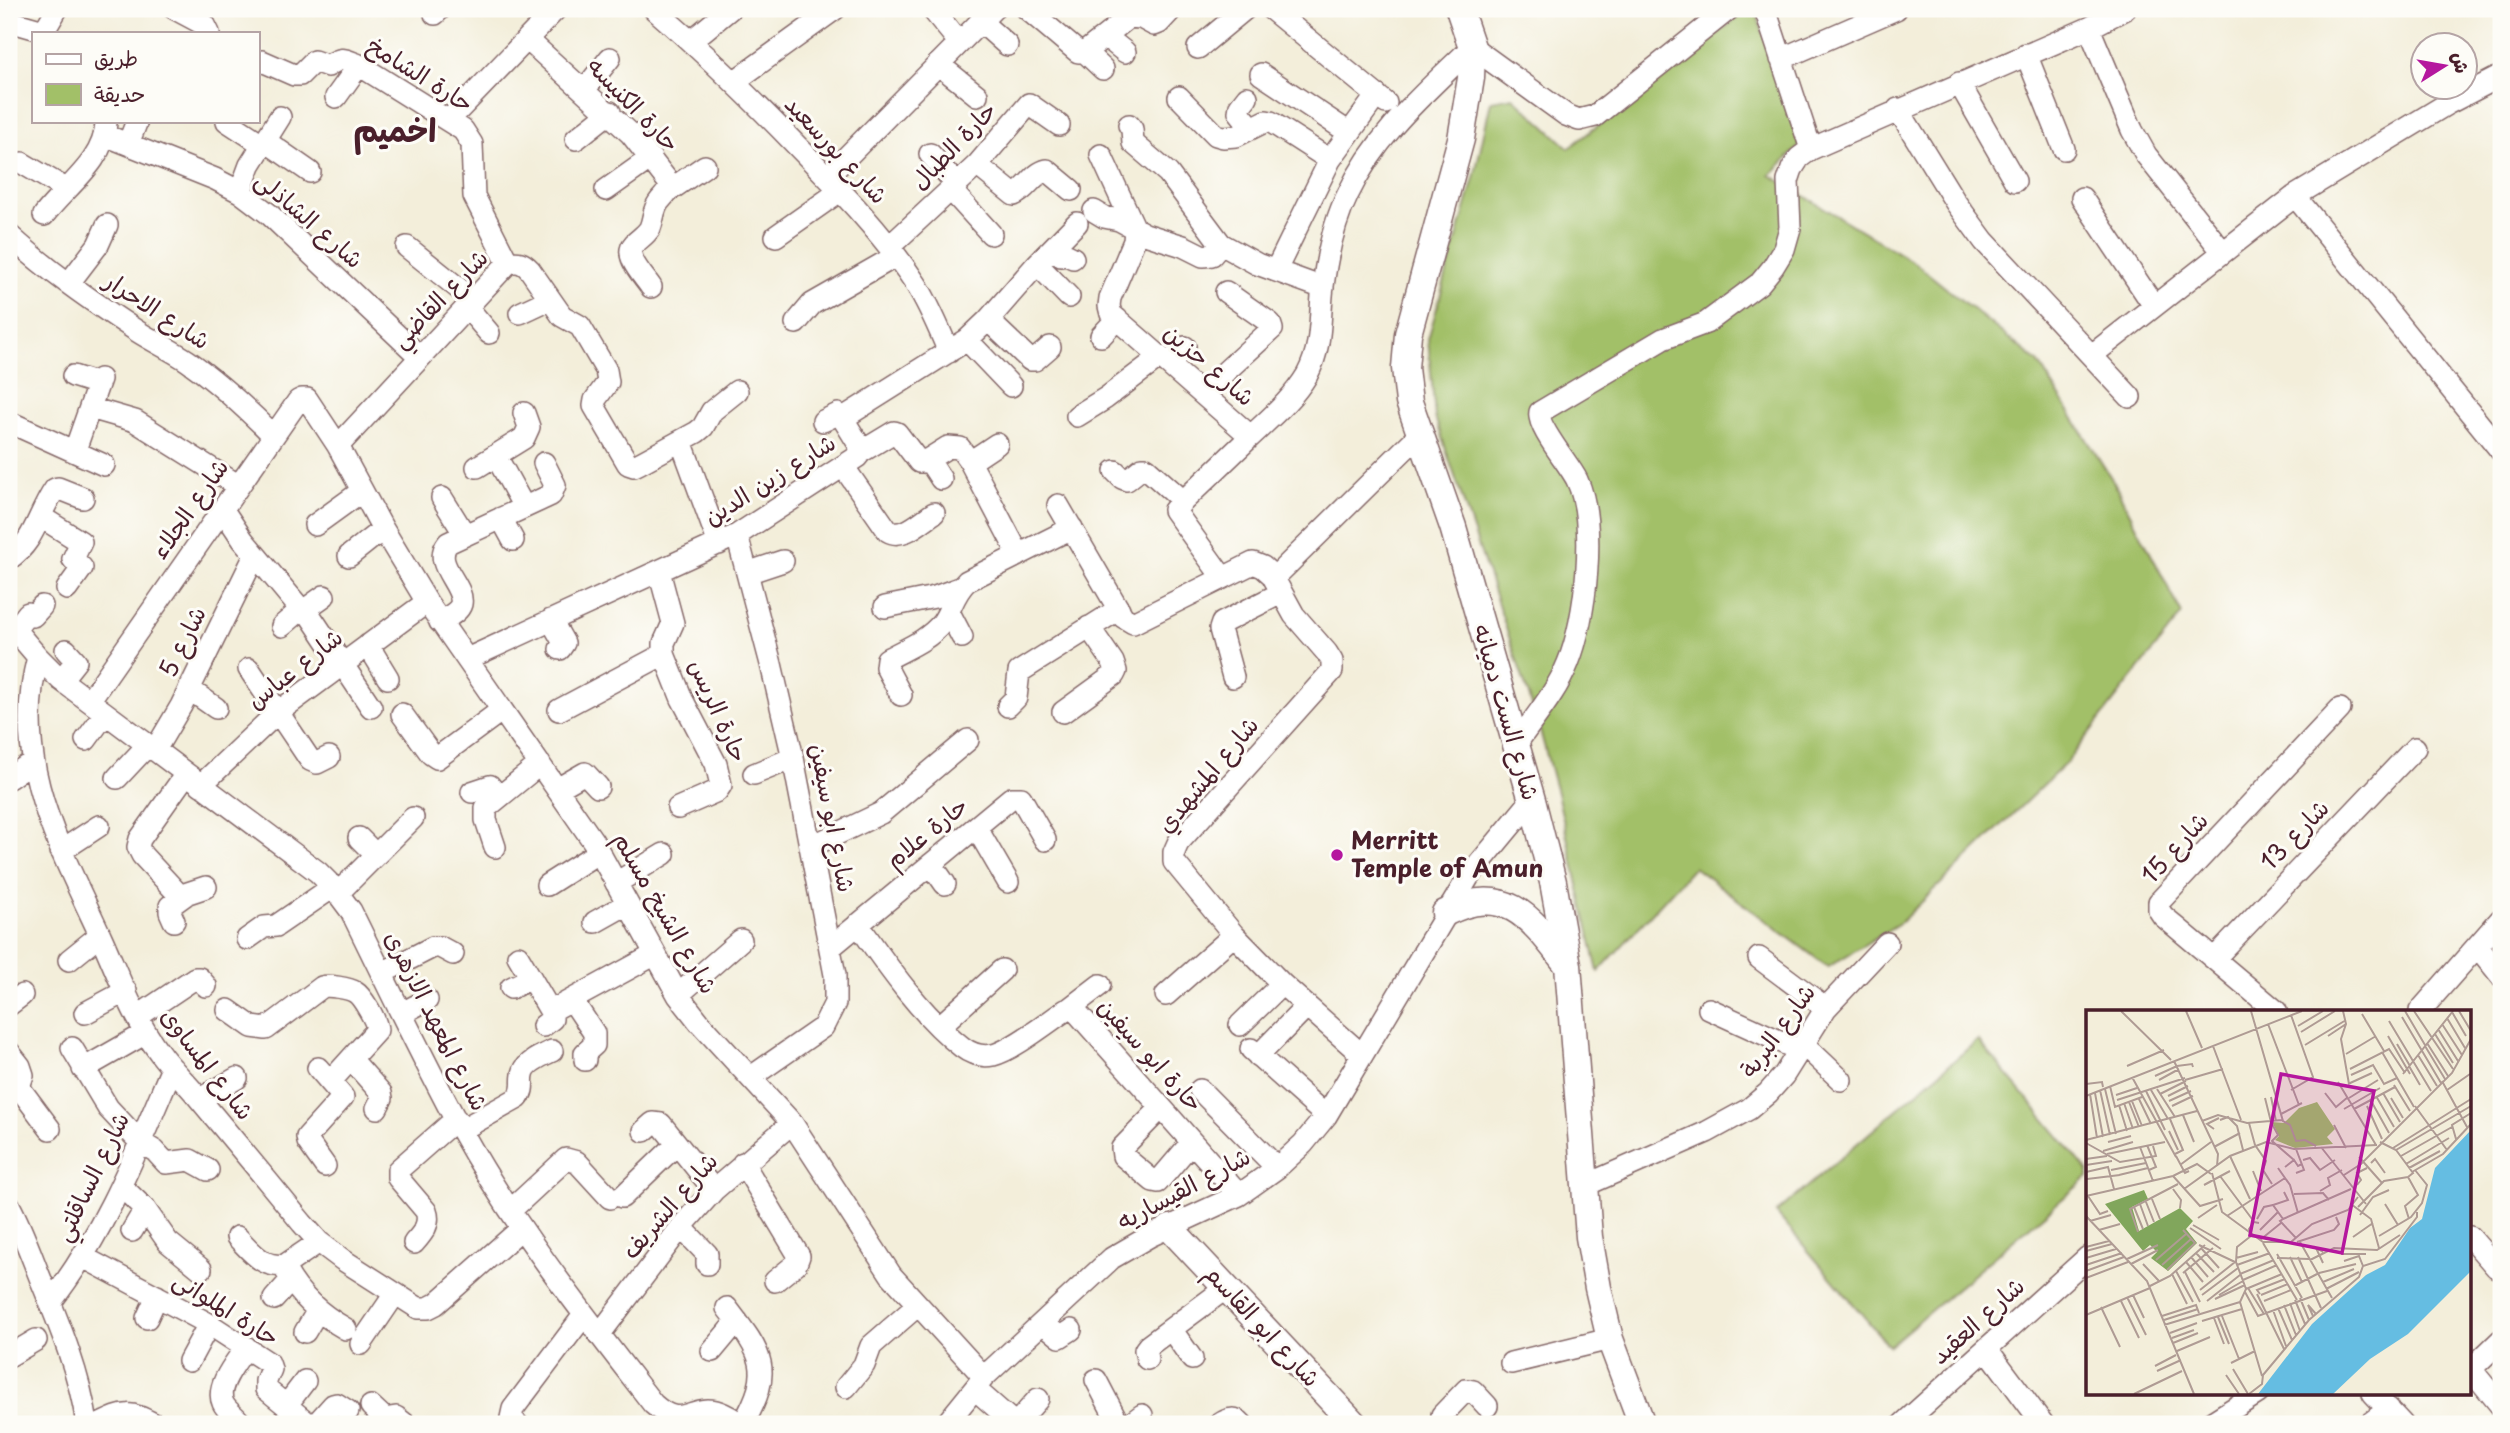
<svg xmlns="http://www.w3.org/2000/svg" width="2510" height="1433" viewBox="0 0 2510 1433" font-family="'Playpen Sans','Playpen Sans Arabic',sans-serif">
<rect width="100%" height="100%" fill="#fdfcf7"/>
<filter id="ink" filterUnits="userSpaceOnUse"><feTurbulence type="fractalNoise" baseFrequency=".0143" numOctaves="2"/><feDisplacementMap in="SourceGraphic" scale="14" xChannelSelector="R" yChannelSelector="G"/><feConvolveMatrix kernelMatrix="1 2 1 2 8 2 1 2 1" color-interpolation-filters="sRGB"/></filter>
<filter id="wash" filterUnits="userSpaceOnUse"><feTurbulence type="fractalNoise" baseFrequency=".00686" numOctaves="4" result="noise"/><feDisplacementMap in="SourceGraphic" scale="28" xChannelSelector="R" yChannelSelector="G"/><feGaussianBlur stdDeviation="1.57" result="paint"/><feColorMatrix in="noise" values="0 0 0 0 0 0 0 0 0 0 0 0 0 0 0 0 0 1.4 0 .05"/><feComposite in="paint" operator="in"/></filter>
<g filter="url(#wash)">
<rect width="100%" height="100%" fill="#f3eeda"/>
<!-- green -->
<path fill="#a2c068" stroke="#76704a" stroke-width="2" d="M1749 9H1755L1800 146 1770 175 1915 263 2038 362 2113 481 2182 614 2065 764 1901 922 1828 967 1694 867 1598 972 1557 793 1538 723 1435 417 1428 339 1474 178 1491 101 1513 97 1569 148Z
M1978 1040 2088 1171V1177L1889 1346 1776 1213Z"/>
</g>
<g filter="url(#ink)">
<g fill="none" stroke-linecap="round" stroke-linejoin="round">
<!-- minor casing -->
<g stroke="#856768" stroke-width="24">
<path id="minor" d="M175 9 205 25 209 33
M654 9C706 54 754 101 801 150 842 192 884 235 916 284 930 306 939 329 949 352
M932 9 959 42
M1027 9 1078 52H1085L1129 17 1141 18 1154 25 1159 23 1172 9
M1271 9 1386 103
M1765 9 1811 149
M435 14 440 9
M9 21 44 31 57 9
M980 21 1007 45
M2089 28 2132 130 2146 155 2222 251
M1105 36 1125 52
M527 39 631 134 670 184C669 195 660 197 656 207 653 214 653 221 650 228 646 235 640 238 634 244 623 256 644 276 651 287
M691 41 730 9
M1198 48 1245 9
M1085 52 1103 69
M2026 54 2064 149
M1781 59 1896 9
M262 61 294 75H300L314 61 328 66C342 56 344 59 359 65L463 130 472 144 474 196 508 263
M938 64 977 95
M1261 74 1348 132
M735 81 835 9
M1959 83 2015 181
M585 89 610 58
M336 97 359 65
M1179 97 1216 135 1223 137 1236 136 1266 121 1271 122 1330 160
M1247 97 1240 106 1239 112 1252 128
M1898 109 1956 203 1984 241 2130 397
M449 120 556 9
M227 121 262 144
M1129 125 1132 129 1133 143 1168 173 1221 244 1257 264 1323 288
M105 135 215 179 240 192 269 214 420 357
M576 139 610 112
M264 140 310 172
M128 144 137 121
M930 154 957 185
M1101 155 1135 229 1134 241 1110 298 1109 306 1111 314 1248 434 1247 440 1174 510 1223 578
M22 163 66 189
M977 165 1014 195C1027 190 1033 173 1047 170L1071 190
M827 177 993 9
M606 190 651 158
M670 190 705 166
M951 190 991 234
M240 192 250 165 280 117
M2295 196 2501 451
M2082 198 2154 306
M1094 211 1104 217 1119 220 1145 234 1183 246 1203 256 1212 255 1221 244
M44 215C66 186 105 161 106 123
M9 235C48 271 93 302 137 331 154 342 172 350 188 361 219 383 246 408 273 435
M776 236 840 191
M407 247 473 300
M889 247 977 165 1029 104 1059 125
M1052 249 1061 256 1067 255 1073 258
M1037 264 1069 297
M1276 270 1330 160 1377 95
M69 283 98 245 107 225
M467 307 489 333
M520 313 550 299
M988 320 1030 360H1035L1050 347
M796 323 812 304 896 256
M1101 336 1117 319
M967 340 1011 386
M2092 355 2295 196 2447 104 2501 76
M1169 363 1185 347
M73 376 98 384
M1202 393 1272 329 1270 323 1226 292
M90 408 135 421 239 486
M1077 416 1106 398 1160 357
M823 421 838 414 845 418
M9 422 104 465
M1249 438C1270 418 1292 400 1307 375 1323 345 1319 318 1323 286 1327 255 1334 222 1348 194 1376 134 1426 92 1472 47L1566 115 1579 120 1595 116 1729 9
M681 441 719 544
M338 446 508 263C518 261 523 262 530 270L562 316 580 326 606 370 608 382 595 400 594 406 628 464 634 466 640 463 697 432 703 427 712 411 737 391
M75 450 100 379
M861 452 894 432 897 433 919 462H924L948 447 960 448 970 462 1019 555
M496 456 524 507
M928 459 941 479
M970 462 997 444
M843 466 888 531C903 540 921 521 934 513
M477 467 524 438 529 427 524 413
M1115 471 1122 478 1127 480 1142 468H1146L1182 500
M442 498 465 535
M1058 505 1123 617 1133 623 1253 563 1263 567 1272 575 1279 573 1420 434
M223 510 243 540 298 606 296 614 282 626
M41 517 81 542 73 559 82 568 67 589
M501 518 513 540
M315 525 362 491
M737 535 771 664 793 758 835 975V1003L823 1027 751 1077
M349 556 383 529
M9 559C36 540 37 515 55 489L58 488 83 498
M659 571 673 623 664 643V654L682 699 716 764 721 785 717 791 678 808
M747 573 783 561
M1272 575 1294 615 1327 653 1332 661V671L1178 843 1174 852V862L1234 935 1282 984 1362 1055
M324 596 310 606 309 614 371 707
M885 607 935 597 959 588
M949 612 962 637
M551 620 564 643 560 649
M440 622C446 618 459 612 461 604 465 585 431 564 448 543L551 495 555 485 544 463
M9 623 38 657 61 680 318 872 333 887 351 911C387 984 422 1058 461 1130 515 1228 585 1316 653 1404 683 1431 689 1405 716 1411 725 1413 734 1420 741 1424
M14 631 28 613 33 616 42 606
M368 645 388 678
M38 657C10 763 60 847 102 939 119 977 134 1019 159 1052 170 1068 185 1081 197 1096 232 1138 267 1180 302 1223L319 1242 343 1260 418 1308H428L436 1304 522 1228
M467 659 737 535 857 457 861 452V448L845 422 848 415 967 340 988 320 1037 264 1077 223
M249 669 310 760 317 763 329 757
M1233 677 1220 629 1222 623 1281 593
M61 680 76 661 66 650
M189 689 216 708
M901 695 886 667 887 659C907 648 927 641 942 623 952 609 953 594 967 581L1072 528
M89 701 298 401 302 399H307L338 446 383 529 427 602 593 841 678 995 700 1023 792 1123 891 1275 984 1377
M1008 706 1016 698 1019 672 1119 609
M559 710 664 654
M1063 712 1114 675 1116 671 1113 662 1089 627
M402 714 431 754 437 758 502 710
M86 740 105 714
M1516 744C1534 718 1556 693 1568 663 1586 620 1597 523 1577 480 1570 465 1536 426 1540 412L1663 339 1706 323 1760 283 1773 267 1784 249 1790 228 1788 181 1792 169 1799 158 1811 149 2089 28 2125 9
M155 750 181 706 255 555
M754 774 793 758
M9 778 32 762
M117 778 148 745
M201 785 278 712 427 602
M557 789 585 773 598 787
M472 792 490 786 498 796
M976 827 1008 882
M359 838 376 855
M495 847 486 820V808L540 764
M810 847 881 813 968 740
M61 851 99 826
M931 864 945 884
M616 883 664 854
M547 885 599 852
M338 893 413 818
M181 897 142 855 138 847 140 839 186 774
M174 921 170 912V906L188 893 206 887
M595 922 627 904
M858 924C887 966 922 1016 962 1047 971 1054 982 1057 993 1055 1013 1050 1048 1022 1066 1010L1074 1009 1239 1195
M247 939 264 927 276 926 333 887
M2477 946 2501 976
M831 947 1011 798H1021L1045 840
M518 956 552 1014V1019L543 1026
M1759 958 1826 1008
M2214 959 2415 748
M69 960 100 935
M382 973 433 947H440L453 954
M511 988 531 978
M678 995 741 940
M1166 995 1234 935
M572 1000 594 1033V1045L585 1053V1060
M9 1005 22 995
M1070 1008 1100 985
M1709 1009 1801 1051
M228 1010 252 1027 266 1029 322 987C328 985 349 988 355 992 362 996 377 1021 377 1030L330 1082
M551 1011 654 955
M2276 1011 2163 916 2159 910V902L2340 709
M2420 1011 2501 919
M85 1013 126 991
M402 1013 427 1000
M137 1017 195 978H199L206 986
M1240 1025 1282 984
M940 1026 1002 970
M1804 1045 1841 1080
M72 1048 108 1108 140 1142 155 1151 166 1163 190 1160 208 1170
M1251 1049 1326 1116
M9 1052 20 1066 23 1075 20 1084 10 1094
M1258 1056 1307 1006
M351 1059 381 1093 382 1098 377 1108
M318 1068 343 1097 307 1137 308 1142 325 1166
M83 1069 146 1033
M18 1086 50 1129
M1200 1090 1277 1168
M200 1099 237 1078
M1161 1108 1122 1148 1123 1156 1153 1181 1158 1182 1192 1142
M461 1130 518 1098C526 1088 520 1081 524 1071 528 1061 544 1055 552 1051
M644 1131 653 1123 661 1124 714 1190
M743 1163 799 1256 796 1264 775 1281
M1586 1185 1707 1132 1749 1109 1768 1093 1784 1075 1826 1008 1887 943
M121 1186 145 1209 168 1242 201 1269
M622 1197 677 1144
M9 1205C22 1229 31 1255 41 1280 60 1326 80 1375 87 1424
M511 1210 566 1159 577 1162 610 1198
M681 1227 707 1254V1264
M132 1231 145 1209
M237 1237C252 1252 263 1269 287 1265
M2470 1237 2496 1267 2501 1270
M319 1242 288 1263 286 1271C300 1297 321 1315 346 1329
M414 1243C422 1234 431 1224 426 1211L398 1178V1170L456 1119
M83 1257 209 1324 269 1363 271 1369 266 1381V1389L309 1424
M274 1299 291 1280
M50 1303C105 1233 137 1150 172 1068
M727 1308C763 1355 774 1369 743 1424
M147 1318 157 1296
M1043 1323 1060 1337 1071 1330
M1171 1329 1192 1359
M305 1332 318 1310
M599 1335 681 1227 714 1190 792 1123
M361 1344 395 1294
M1987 1349 2043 1424
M712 1351 737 1321
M9 1356 36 1340
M1147 1359 1145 1350 1148 1346 1226 1288
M189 1361 209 1324
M1511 1363 1610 1339
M2470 1368 2501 1406
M2471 1369 2501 1340
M1096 1380 1119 1424
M846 1387 864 1365 871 1346 917 1306
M975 1389 1015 1424
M2373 1393 2402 1424
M286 1406 305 1381
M371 1406 387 1421
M101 1424C125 1412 130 1411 154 1424
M241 1424C237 1416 227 1412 223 1403 215 1386 237 1361 246 1347
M316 1424 333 1405 337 1404 348 1411
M384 1424 390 1418 396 1417 405 1424
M517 1424 511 1418 513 1409 584 1315
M946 1424 984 1377 1112 1258 1150 1236 1239 1195 1277 1168 1303 1144 1326 1116 1469 876 1532 800
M1016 1424 1038 1399
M1130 1424 1142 1415
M1220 1424C1228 1418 1236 1417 1242 1424
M1442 1424V1415L1466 1390 1473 1391 1487 1406
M1903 1424 2088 1257
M2209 1424 2258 1393
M2369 1424 2389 1409"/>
</g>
<!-- tertiary casing -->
<g stroke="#856768" stroke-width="29">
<path id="tertiary" d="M1459 9 1472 47 1471 78 1461 139 1408 334 1405 368 1409 402 1453 527 1532 800 1553 882 1568 965 1589 1237 1598 1288 1610 1339 1642 1424
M1445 913C1506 882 1531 918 1566 963
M1170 1228 1354 1424"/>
</g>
<!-- minor -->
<use href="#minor" stroke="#fff" stroke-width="21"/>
<!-- tertiary -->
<use href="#tertiary" stroke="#fff" stroke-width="26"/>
</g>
</g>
<!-- markers -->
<circle fill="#b5179e" stroke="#fdfcf7" stroke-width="2.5" cx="1337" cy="855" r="7"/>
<g text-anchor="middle" stroke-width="6" stroke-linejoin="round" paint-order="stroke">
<!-- street labels -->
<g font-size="24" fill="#4a1f2b" stroke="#fdfcf7">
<text transform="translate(420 75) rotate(32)" y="8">حارة الشامخ</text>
<text transform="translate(633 105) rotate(46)" y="8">حارة الكنيسه</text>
<text transform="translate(954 146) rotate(-46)" y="8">حارة الطبال</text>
<text transform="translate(836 150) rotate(47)" y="8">شارع بورسعيد</text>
<text transform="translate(309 220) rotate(41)" y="8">شارع الشاذلى</text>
<text transform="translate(440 299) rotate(-46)" y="8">شارع القاضي</text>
<text transform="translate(157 311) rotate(33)" y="8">شارع الاحرار</text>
<text transform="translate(1209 365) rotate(41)" y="8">شارع حزين</text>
<text transform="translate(770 480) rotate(-32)" y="8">شارع زين الدين</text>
<text transform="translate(190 509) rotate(-55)" y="8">شارع الجلاء</text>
<text transform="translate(183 642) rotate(-64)" y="8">شارع 5</text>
<text transform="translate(295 669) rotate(-38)" y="8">شارع عباس</text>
<text transform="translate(718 711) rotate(66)" y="8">حارة الريس</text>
<text transform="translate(1506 712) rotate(74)" y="8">شارع الست دميانه</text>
<text transform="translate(1208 775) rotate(-50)" y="8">شارع المشهدي</text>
<text transform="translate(832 818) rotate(79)" y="8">شارع ابو سيفين</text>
<text transform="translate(927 833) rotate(-39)" y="8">حارة علام</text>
<text transform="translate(2295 835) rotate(-46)" y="8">شارع 13</text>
<text transform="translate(2175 848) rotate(-48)" y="8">شارع 15</text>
<text transform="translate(665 913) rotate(60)" y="8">شارع الشيخ مسلم</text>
<text transform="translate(436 1021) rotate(63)" y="8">شارع المعهد الازهرى</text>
<text transform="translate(1778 1031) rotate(-54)" y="8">شارع البربة</text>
<text transform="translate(1150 1055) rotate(48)" y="8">حارة ابو سيفين</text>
<text transform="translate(207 1064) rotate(52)" y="8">شارع المساوى</text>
<text transform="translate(92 1177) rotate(-64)" y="8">شارع الساقلتي</text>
<text transform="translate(1184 1189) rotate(-28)" y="8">شارع القيساريه</text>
<text transform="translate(670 1206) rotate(-49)" y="8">شارع الشريف</text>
<text transform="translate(226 1309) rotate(32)" y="8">حارة الملوانى</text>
<text transform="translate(1978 1321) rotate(-42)" y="8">شارع العقيد</text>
<text transform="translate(1262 1326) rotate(47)" y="8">شارع ابو القاسم</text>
</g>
<!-- poi labels -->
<g font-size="24" font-weight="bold" fill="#4a1f2b" stroke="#fdfcf7" text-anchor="start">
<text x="1351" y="849">Merritt<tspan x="1351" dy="28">Temple of Amun</tspan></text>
</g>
<!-- district labels -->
<g font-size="32" font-weight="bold" fill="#4a1f2b" stroke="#fdfcf7">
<text x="395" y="142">اخميم</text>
</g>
</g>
<!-- overview -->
<g transform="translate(2086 1010)">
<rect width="385" height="385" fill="#f3eeda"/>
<path d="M231 92 249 119 241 127 247 134 209 138 189 130 193 126 186 112 198 113 213 98Z" fill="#a2c068"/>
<path d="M58 180 62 189 46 197 53 221 94 198 107 211 100 219 111 233 82 261 65 248 71 242 64 235 57 241 19 194Z" fill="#81a65c"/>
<path d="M385 120V261L322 324 284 349 247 384H172L226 314 280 265 299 255 324 218 336 209 349 158Z" fill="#65bde2"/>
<path fill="none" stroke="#af9b94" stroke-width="2" d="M35 1 85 50M100 1 116 38M165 1 197 111 204 115 210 131 219 130 230 136M257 1 260 14 255 29 263 74M319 1 339 35M328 1 367 59M373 1 385 21M366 2 380 26M276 4 298 41M316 7 355 73M361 8 379 38M303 11 345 81M182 14 213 95M356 14 376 45M212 16 237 1M352 19 372 51M215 22 249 1M349 24 367 53M242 26 260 14M302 26 324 64M341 33 362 66M311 34 324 56M219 35 260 10M127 36 155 110M339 36 359 69M296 42 328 97M260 44 290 26M332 45 351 76M88 51 132 144 131 156M41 56 78 40M323 56 334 75M264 59 303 39 319 63M317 64 367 1M265 65 287 55 298 74 311 68M69 66 91 56 106 54 107 57M46 67 90 147M73 70 93 59M99 70 137 59M356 71 381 117M252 72 290 135M0 74 16 72 17 77M262 74 286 63M308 75 324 101M24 76 29 97 56 87M19 79 30 124M71 79 89 107M14 80 24 125M65 80 82 109M205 80 227 67 205 5M361 80 384 64M60 81 79 120M9 83 17 127M239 83 250 97 262 87M297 83 314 112M4 84 11 128M74 84 100 71M30 85 51 78M0 86 216 1M82 86 102 76M290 86 308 117M185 87 190 111M179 88 185 112M263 88 292 70M305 88 317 108M53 89 65 114M284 89 303 123M31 90 99 68M46 91 56 116M83 91 105 81M43 92 53 117M38 93 47 119M33 95 41 121M86 96 107 86M281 96 296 129M329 96 361 140M258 99 294 78M268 99 309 77M195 104 216 93M97 105 108 132M84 109 97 140 89 144M134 110 142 107 151 116 157 140M116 111 132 105 161 113 196 110M185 112 192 125 186 131 208 150M163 113 169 135M248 115 260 138M128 119 121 114 133 108M83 121 92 140M370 129 366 115 385 103M0 130 111 101M22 132 45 126M294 132 310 140 327 163 322 167M0 133 34 152 70 146 67 136M61 135 70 157 63 160M169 135 180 151 177 160 186 174M54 137 67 171M128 137 154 123M235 137 280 194M307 138 385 89M210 139 218 160 210 163M310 140 385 96M17 141 47 132M21 144 79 132M90 146 99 163 103 161M144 146 164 189M315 146 366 117M273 147 296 173M0 149 21 146M217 150 224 148 234 160 249 150M285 153 289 149 299 163M320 154 363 128M0 155 26 151M94 155 125 132M199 157 208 150 212 156 216 154M192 158 204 175 212 203M323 158 354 141M25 160 60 153M167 161 175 181M0 162 22 157 28 179M326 162 357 144 385 114M126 163 136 202 177 232H205L226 214 262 200 272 187M33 165 62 158M258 165 275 154 366 63 385 29M87 166 114 196 137 189M134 166 166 209M322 167 332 185 319 196 323 209M1 169 34 165M118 175 144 161M271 175 275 170 271 163 281 158M87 179 95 190 94 198M98 179 144 146 180 132 208 139 291 135M234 181 244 175 242 168 256 160M198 182 202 190 187 195 197 209 194 211 210 228M208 184 237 183 243 190M0 186 87 166 111 154 125 164M2 186 14 204 22 201M66 189 74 209M60 192 68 212M54 194 62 216M265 194 285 209 293 238M299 194 312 215M48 197 57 219M272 197 298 171 322 167M274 205 287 187 303 180M0 206 61 271 108 384M141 206 199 168M112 208 131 195M171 209 178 197 187 195M197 209 265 179M4 211 25 205M107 215 133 230M104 218 135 239M13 220 34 214M174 220 192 202M52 222 44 199 92 174M293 226 325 207 336 193 341 175 329 160M267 227 287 213M174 230 195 213M211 232 248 220 253 214 250 207M214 232 246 288M177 233 211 290M113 235 149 252M0 237 23 231M115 238 133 258M0 241 26 234M110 243 128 262M191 244 216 288M255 244H280M105 247 122 267M204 247 216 272M212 247 235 298M0 248 30 239M150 248 172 242M191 248 223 249M41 249 72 235M70 250 100 224M224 250 248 238 291 240 314 225M258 251 273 246 277 256M100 252 117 272M237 253 230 238 237 242M45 254 72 240M57 254 73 271M0 255 36 243M76 255 105 229M151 255 184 243M81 260 109 233 97 220M0 261 38 247M90 261 107 292M99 262 114 292M97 263 127 238M233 263 270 254M86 264 101 294M154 264 188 250M0 268 42 252M157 270 191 255M237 272 268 259M64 276 84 266 119 235M208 276 233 263M162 278 178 304M160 279 196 264M240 279 273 262M114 280 149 252M159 282 172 306 241 281M171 284 198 339M174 284 171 280 199 269M47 285 58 308M116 285 152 258M133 285 157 271M175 285 202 274M41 287 60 325M214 288 223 310M129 289 159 275M209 290 219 314M35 291 53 328M121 291 154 265M178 291 205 280M154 292 160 279 150 252 151 237 165 226 163 219 168 212 173 213M154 292 176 366M204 293 214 321M198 295 210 325M15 297 34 337M192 298 206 330M187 300 200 336M0 305 64 278M76 306 110 295 113 303M136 306 153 349M227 306 222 295 230 304M132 307 143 334M128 308 138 334M78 310 112 299M116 311 156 299M78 315 154 292M84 323 111 313M86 328 108 320M87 333 112 323M91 341 124 327M145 353 169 341M69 356 90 345M147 359 162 384M71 361 95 350M140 365 153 384M48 384 96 361M163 384 176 374 177 365 223 310 273 267 277 256 299 249 331 207V202"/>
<path fill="#b5179e" fill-opacity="0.15" stroke="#b5179e" stroke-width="3.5" d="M195 64 288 81 256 243 164 225Z"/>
<rect width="385" height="385" fill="none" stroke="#4a1f2b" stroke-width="3.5"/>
</g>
<!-- margin -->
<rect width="2510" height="1433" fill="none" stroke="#fdfcf7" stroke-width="35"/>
<!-- legend -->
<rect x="32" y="32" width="228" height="91" fill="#fdfcf7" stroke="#b5a4a5" stroke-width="2"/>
<rect x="46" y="54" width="35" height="10" fill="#ffffff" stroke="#b5a4a5" stroke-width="2"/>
<text x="94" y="66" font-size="21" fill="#4a1f2b">طريق</text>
<rect x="46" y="84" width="35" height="21" fill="#a2c068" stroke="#b5a4a5" stroke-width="2"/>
<text x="94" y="102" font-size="21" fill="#4a1f2b">حديقة</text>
<!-- north arrow -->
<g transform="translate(2444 66) rotate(79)"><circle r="33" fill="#fdfcf7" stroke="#b5a4a5" stroke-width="2"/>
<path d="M0-5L12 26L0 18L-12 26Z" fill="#b5179e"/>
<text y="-10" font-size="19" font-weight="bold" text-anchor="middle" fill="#4a1f2b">ش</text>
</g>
</svg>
